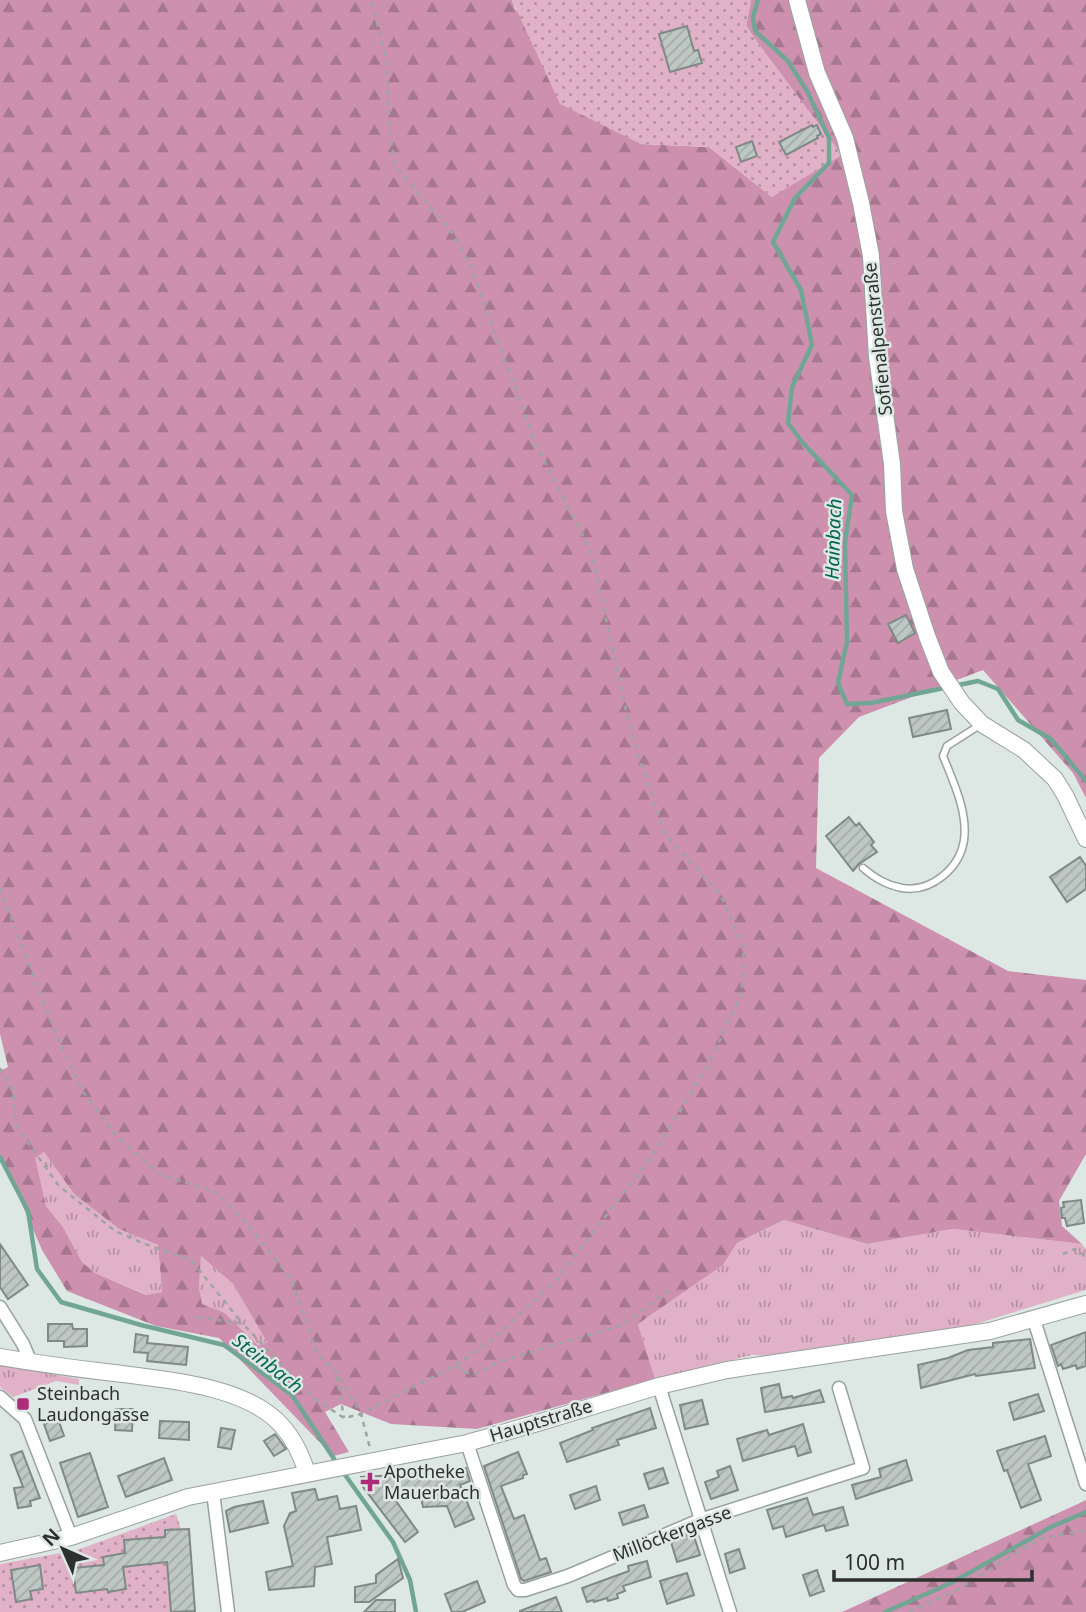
<svg xmlns="http://www.w3.org/2000/svg" width="1086" height="1612" viewBox="0 0 1086 1612" font-family="'Noto Sans',sans-serif">
<defs>
<pattern id="grass-tufts" width="24" height="20" patternUnits="userSpaceOnUse" patternTransform="scale(1.75)"><rect width="24" height="20" fill="#e1b1c8"/><path d="M3 7l-1-3M5 7V3M7 7l1-3M15 17l-1-3M17 17v-4M19 17l1-3" fill="none" stroke="#b790a3"/></pattern>
<pattern id="forest-firs" width="22" height="20" patternUnits="userSpaceOnUse" patternTransform="scale(1.75)"><rect width="22" height="20" fill="#cd91af"/><path d="M5 1l3.5 6h-7zM16 11l3.5 6h-7z" fill="#a7778f"/></pattern>
<pattern id="garden-dots" width="8" height="8" patternUnits="userSpaceOnUse" patternTransform="scale(1.75)"><rect width="8" height="8" fill="#e1b1c8"/><path d="M2 2h.1M6 6h.1" fill="none" stroke="#b790a3" stroke-width="1.8" stroke-linecap="round"/></pattern>
<pattern id="building-hatch" width="6" height="6" patternUnits="userSpaceOnUse" patternTransform="scale(1.75)"><rect width="6" height="6" fill="#bdc7c3"/><path d="M-1 1l2-2M0 6l6-6M5 7l2-2" fill="none" stroke="#a3aba8"/></pattern>
</defs>
<rect width="100%" height="100%" fill="#dde7e3"/>
<!-- grass -->
<path fill="url(#grass-tufts)" d="M44 1152 74 1194 119 1229 158 1245 162 1292 147 1295 95 1273 82 1262 63 1227 46 1206 34 1158Z
M784 1220 867 1244 953 1229 1082 1244 1086 1249V1290L966 1327 771 1356 752 1355 655 1379 638 1324 723 1265 737 1243Z
M201 1256 233 1284 267 1342 258 1347 225 1313 202 1305 199 1287Z
M0 1365 79 1379V1385L56 1381 13 1397 0 1387Z"/>
<!-- forest -->
<path fill="url(#forest-firs)" fill-rule="evenodd" d="M0 0H512L515 9 641 144 709 147 772 197 788 86 746 26 751 0H1086V798L1073 773 983 670 859 717 819 758 816 868 1008 971 1086 980V1154L1059 1201 1062 1226 1082 1244 953 1229 867 1244 784 1220 737 1243 723 1265 638 1324 655 1379 477 1429 391 1424 341 1404 325 1412 349 1452 333 1456 219 1338 156 1326 67 1291 42 1250 0 1154V1071L8 1067 0 1034ZM44 1152 74 1194 119 1229 158 1245 162 1292 146 1295 95 1273 82 1262 63 1227 46 1206 35 1158ZM201 1256 233 1284 267 1342 258 1346 225 1313 202 1304 199 1287Z
M1086 1500V1612H842L1082 1502Z"/>
<!-- garden -->
<path fill="url(#garden-dots)" d="M512 0H751L746 27 842 155 772 197 709 147 641 144 560 104Z
M176 1514 181 1529 165 1531 171 1612H0V1564L77 1550Z"/>
<g fill="none" stroke-linecap="round" stroke-linejoin="round">
<!-- stream -->
<path stroke="#71a694" stroke-width="4.5" d="M758 0 753 17 755 31 788 61 807 91 829 138V163L795 198 773 242 801 290 812 345 792 387 788 423 803 443 852 495 845 542 847 642 838 683 847 704 871 703 978 681 998 689 1018 720 1051 739 1086 781
M0 1157 28 1211 37 1269 61 1302 141 1325 224 1345 292 1395 338 1465
M343 1472 393 1542 410 1580 416 1612
M885 1612 951 1583 1051 1527 1086 1512"/>
</g>
<!-- building -->
<path fill="url(#building-hatch)" stroke="#7f8985" stroke-width="2" d="M687 26 694 51 698 50 702 63 670 72 659 34Z
M812 125 813 127 817 125 821 134 817 136 818 138 786 155 779 142Z
M752 141 757 156 741 162 736 147Z
M906 615 915 633 898 643 888 624Z
M947 710 951 729 913 737 909 718Z
M849 817 856 826 859 823 874 842 871 845 877 852 859 864 853 871 826 836Z
M1080 857 1086 866V889L1067 902 1050 877Z
M1081 1200 1084 1223 1067 1226 1065 1218H1062L1061 1208 1064 1207 1063 1202Z
M0 1244 28 1285 8 1299 0 1287Z
M48 1324H72L73 1329H87V1346L64 1347V1341H48Z
M1086 1332V1366L1077 1369 1076 1365 1063 1369 1061 1364 1058 1366 1051 1345Z
M136 1334 148 1336 147 1343 188 1347 186 1365 147 1361 148 1353 134 1352Z
M1030 1339 1035 1368 976 1376 975 1374 921 1388 918 1365 948 1358 968 1350 993 1347V1343Z
M779 1384 782 1398 792 1396 793 1398 820 1390 824 1402 765 1412 761 1388Z
M1038 1394 1044 1411 1014 1420 1009 1403Z
M702 1400 708 1424 685 1429 680 1405Z
M650 1408 656 1428 617 1440 619 1445 567 1462 560 1443 593 1430 592 1428Z
M116 1409H133L132 1431 115 1430Z
M58 1419 64 1436 50 1441 44 1424Z
M160 1421 189 1422V1440L159 1438Z
M803 1424 811 1452 798 1456 795 1446 743 1461 737 1439 767 1430 769 1435Z
M221 1428 235 1430 231 1449 218 1447Z
M275 1434 286 1449 274 1456 264 1441Z
M1045 1436 1051 1456 1028 1464 1041 1500 1021 1508 1007 1470 1004 1471 997 1451Z
M22 1451 40 1498 30 1501 31 1506 18 1508 14 1488 23 1487 11 1455Z
M518 1452 527 1474 523 1475V1478L501 1486 514 1519 524 1515 540 1560 546 1558 551 1572 524 1581 521 1579 484 1466Z
M90 1453 108 1507 78 1517 60 1463Z
M164 1458 172 1480 126 1497 118 1476Z
M906 1460 912 1480 856 1499 852 1485 881 1477 879 1469Z
M730 1466 738 1490 711 1499 705 1482 719 1477 717 1471Z
M466 1468 470 1481 460 1485 474 1519 455 1527 447 1506 423 1507 420 1493 391 1494 418 1532 405 1542 363 1487 361 1477 453 1472Z
M663 1468 668 1483 649 1489 644 1474Z
M596 1486 600 1500 575 1509 570 1495Z
M315 1489 318 1500 337 1496 340 1509 356 1506 361 1530 327 1537 332 1564 315 1567 314 1586 269 1590 266 1572 293 1566 284 1526 290 1513 296 1511 292 1493Z
M807 1498 813 1515 843 1507 848 1525 826 1531 824 1525 786 1537 783 1526 773 1529 767 1510Z
M263 1501 268 1523 230 1532 226 1511 234 1507Z
M644 1505 648 1517 623 1525 619 1513Z
M189 1529 195 1611 171 1612 167 1562 123 1567 126 1589 108 1592 107 1589 76 1593 73 1568 104 1565 103 1557 125 1553 124 1540 165 1537V1530Z
M693 1533 700 1555 677 1562 671 1542Z
M739 1549 745 1568 730 1573 725 1554Z
M398 1559 403 1578 369 1602H355V1587L376 1583V1575Z
M647 1561 651 1577 623 1586 625 1591 617 1594 618 1598 608 1601 607 1598 594 1602 593 1600 587 1602 582 1588 629 1571 628 1566Z
M40 1565 43 1589 30 1591 32 1599 16 1602 11 1570Z
M817 1570 824 1591 810 1596 803 1575Z
M687 1573 694 1595 667 1604 660 1581Z
M477 1581 485 1602 462 1612H452L445 1594Z
M556 1597 562 1612H520V1611Z
M376 1600H395V1612H364Z"/>
<g fill="none" stroke-linecap="round" stroke-linejoin="round">
<!-- lane casing -->
<g stroke="#98a29e" stroke-width="9">
<path id="lane" d="M863 868C875 878 886 885 902 888 931 893 960 868 964 840 968 812 953 781 943 756L947 746 980 725"/>
</g>
<!-- street casing -->
<g stroke="#98a29e" stroke-width="15">
<path id="street" d="M0 1307 23 1344 31 1363
M1034 1320 1086 1484
M659 1386 730 1612
M0 1397 25 1419 71 1537
M467 1443 514 1585 518 1590H525L568 1576 700 1520 863 1468 839 1388
M213 1492 228 1612"/>
</g>
<!-- secondary casing -->
<g stroke="#98a29e" stroke-width="18">
<path id="secondary" d="M797 0 817 73 845 138 861 203 871 256 877 357 892 464 894 511 905 569 927 636 941 672 962 703 982 724 1024 750 1055 779 1065 795 1086 839
M0 1357C35 1363 71 1368 106 1372 158 1379 246 1384 282 1426 294 1439 302 1457 307 1473
M0 1553 71 1537 188 1497 467 1443 541 1422 659 1386 727 1370 990 1331 1086 1304"/>
</g>
<!-- path -->
<path stroke="#9da5a2" stroke-width="2.5" stroke-dasharray="5 5" stroke-linecap="butt" d="M0 888 56 1034 83 1092 117 1137 161 1175 216 1192 246 1223 292 1280 317 1353 337 1373 361 1414 370 1448
M0 1068 13 1091 16 1126 59 1186 115 1231 145 1244 191 1260 242 1323
M1063 1254 1075 1249 1086 1257
M197 1317 242 1323 314 1398 344 1418 361 1414 456 1365 491 1341 558 1278 652 1156 706 1069 741 996 744 947 720 894 665 834 630 729 591 551 536 445 470 264 452 233 395 166 390 130 386 58 371 0
M457 1366 462 1372 475 1374 501 1361 623 1325 672 1288
M337 1376 344 1418
M909 1612 955 1591 1039 1539 1086 1530"/>
<!-- lane -->
<use href="#lane" stroke="#fff" stroke-width="6"/>
<!-- street -->
<use href="#street" stroke="#fff" stroke-width="12"/>
<!-- secondary -->
<use href="#secondary" stroke="#fff" stroke-width="16"/>
</g>
<!-- markers -->
<g fill="#ac2c79" stroke="#dde7e3" stroke-width="2.5">
<rect x="16" y="1397" width="14" height="14" rx="3.5"/>
<path d="M366.5 1471.5h7v7h7v7h-7v7h-7v-7h-7v-7h7z"/>
</g>
<g text-anchor="middle" stroke-width="5" stroke-linejoin="round" paint-order="stroke">
<!-- street labels -->
<g font-size="18" fill="#2c302e" stroke="#dde7e3">
<text transform="translate(878 339) rotate(-96)" y="6">Sofienalpenstraße</text>
<text transform="translate(541 1421) rotate(-17)" y="6">Hauptstraße</text>
<text transform="translate(672 1534) rotate(-21)" y="6">Millöckergasse</text>
</g>
<!-- poi labels -->
<g font-size="18" fill="#2c302e" stroke="#dde7e3" text-anchor="start">
<text x="37" y="1400">Steinbach<tspan x="37" dy="21">Laudongasse</tspan></text>
<text x="384" y="1478">Apotheke<tspan x="384" dy="21">Mauerbach</tspan></text>
</g>
<!-- water labels -->
<g font-size="19" font-style="italic" fill="#00664f" stroke="#dde7e3">
<text transform="translate(833 539) rotate(-88)" y="7">Hainbach</text>
<text transform="translate(268 1363) rotate(38)" y="7">Steinbach</text>
</g>
</g>
<!-- north arrow -->
<g transform="translate(63 1549) rotate(315)" stroke="#dde7e3" stroke-width="5" paint-order="stroke">
<path d="M0-5L12 26L0 18L-12 26Z" fill="#2c302e"/>
<text y="-10" font-size="19" font-weight="bold" text-anchor="middle" fill="#2c302e">N</text>
</g>
<!-- scale -->
<path d="M834 1570v10h198v-10" fill="none" stroke="#2c302e" stroke-width="3.5"/>
<text x="844" y="1570" font-size="21" fill="#2c302e" stroke="#dde7e3" stroke-width="5" paint-order="stroke">100 m</text>
</svg>
